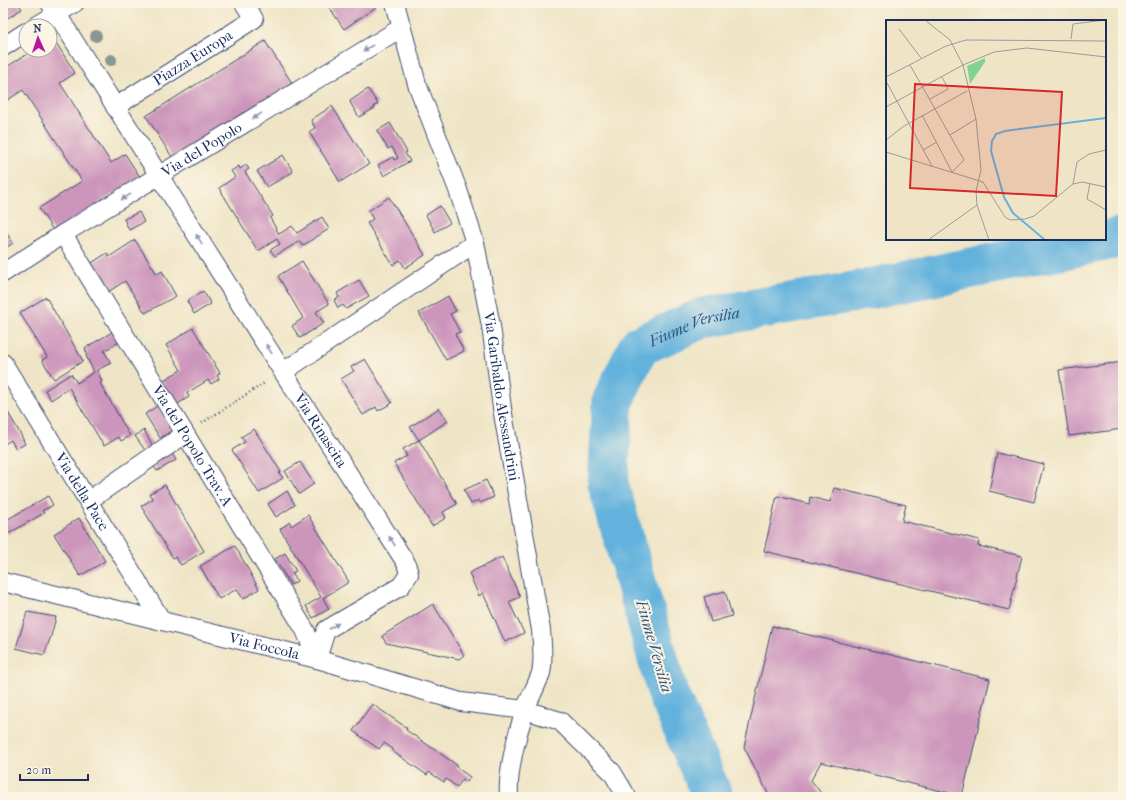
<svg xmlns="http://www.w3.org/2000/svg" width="1126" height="800" viewBox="0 0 1126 800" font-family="'IM FELL French Canon',serif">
<rect width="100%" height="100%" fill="#fcf5e5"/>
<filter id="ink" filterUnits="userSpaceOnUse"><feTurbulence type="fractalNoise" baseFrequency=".025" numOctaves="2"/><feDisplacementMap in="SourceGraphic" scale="8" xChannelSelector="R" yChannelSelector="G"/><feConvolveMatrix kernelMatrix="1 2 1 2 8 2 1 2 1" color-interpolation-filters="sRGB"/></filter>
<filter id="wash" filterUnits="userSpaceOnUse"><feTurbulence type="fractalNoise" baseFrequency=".012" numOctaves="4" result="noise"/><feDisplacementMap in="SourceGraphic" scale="16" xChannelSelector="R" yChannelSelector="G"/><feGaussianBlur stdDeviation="0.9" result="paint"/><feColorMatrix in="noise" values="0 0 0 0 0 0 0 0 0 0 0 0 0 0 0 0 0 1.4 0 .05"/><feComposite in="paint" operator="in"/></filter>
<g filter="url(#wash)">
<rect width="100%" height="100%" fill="#efe5c6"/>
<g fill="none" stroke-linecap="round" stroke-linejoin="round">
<!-- river -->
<path stroke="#64b2dd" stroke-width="41" id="s1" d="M713 797 668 694 608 483 613 400 639 346 703 318 854 292 1123 237"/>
</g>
<g id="blocks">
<!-- building -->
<path fill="#cc95bb" d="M3 3H18L22 9 3 21Z
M329 3H373L376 7 344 29 327 4Z
M50 33 75 73 60 83 111 163 125 154 140 177 54 232 39 208 82 181 23 90 3 103V69L34 50H50Z
M265 41 292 83 172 157 146 116Z
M368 89 378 104 374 106 375 108 359 117 351 104 350 101Z
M332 106 369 164 340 182 309 132 315 128 311 120Z
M390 123 407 152 405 153 410 161 384 176 378 165 393 157 394 160 398 158 392 147 388 149 377 131Z
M283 155 293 172 267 187 257 171Z
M246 165 249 169 245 172 273 216 270 218 279 234 292 226 297 233 322 217 329 229 302 246 300 241 275 256 270 250 280 244 277 239 258 251 219 188 235 177 231 171 239 166 240 169Z
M389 197 425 255 405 268 400 260 393 265 367 223 373 219 368 211Z
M440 206 450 223 435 232 426 215Z
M139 212 144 222 129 230 124 219Z
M3 229H4L13 243 3 250Z
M135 240 157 274 162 271 176 296 145 313 125 281 108 292 90 264 107 253 109 257Z
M302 261 329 304 316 312 324 323 300 338 292 326 303 318 278 276Z
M359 280 369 296 346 309 343 305 338 308 334 300 339 297 337 293Z
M203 291 211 304 194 314 187 301Z
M448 296 456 311 450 314 460 332 455 334 464 351 446 360 419 313Z
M46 297 83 361 54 379 42 360 47 357 20 313Z
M193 328 220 373 217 375 219 379 211 384 208 380 187 393 189 397 176 405 162 381 181 370 166 345Z
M114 331 119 342 104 351 111 363 97 370 102 382 100 383 130 436 121 441 119 437 104 446 69 388 51 400 45 390 71 374 77 383 94 372 86 356 87 354 85 348Z
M365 359 392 403 378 411 376 407 363 415 341 379 354 371 351 367Z
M1123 362V429L1069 436 1059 370Z
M3 404 21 435 25 444 16 449 11 440 3 445Z
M157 406 173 430 160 438 145 414Z
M439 408 448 421 419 440 410 427Z
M254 429 281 472 279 473 283 478 259 493 232 450 245 442 241 437Z
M144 430 153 446 145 450 135 436Z
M419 440 457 504 443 512 446 518 432 526 394 463 407 456 403 449Z
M170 450 176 460 157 471 151 462Z
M997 453 1044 464 1034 502 989 491Z
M300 462 314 484 299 494 285 471Z
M486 480 494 497 480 503 479 500 471 504 464 490Z
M165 485 204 551 181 565 175 557 173 558 141 506 153 499 149 494Z
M834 488 906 505 902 521 979 540 978 546 1022 556 1009 610 764 551 777 496 809 504 810 497 830 502Z
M287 491 295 505 276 517 268 504Z
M48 496 53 505 42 511 44 513 8 534 3 525V522Z
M308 515 349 582 323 598 329 609 313 618 306 606 321 597 280 529 290 522 291 526Z
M79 518 105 561 80 576 54 534Z
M235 546 259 589 243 599 237 589 219 599 200 566Z
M285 553 296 571 292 573 297 581 291 585 275 559Z
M502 557 520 597 509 602 524 633 505 642 483 593 479 596 469 573Z
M725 591 732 616 711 622 704 597Z
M433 604 464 655 459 659 386 643 382 636Z
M27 612 56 617 51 636 44 655 16 648Z
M772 626 990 679 962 796 821 762 811 780 824 797H770L744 747Z
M372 704 407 728 406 730 457 765 456 767 470 777 467 782 463 779 457 787 446 779 444 782 429 772 427 775 392 751 393 749 384 743 379 749 353 731Z"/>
</g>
</g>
<g filter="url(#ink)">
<use href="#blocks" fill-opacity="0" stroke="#3b4a6e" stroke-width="1"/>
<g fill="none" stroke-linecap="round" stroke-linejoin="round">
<!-- minor casing -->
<g stroke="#3b4a6e" stroke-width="20">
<g id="minor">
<path id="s2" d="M50 3 283 372 406 563 409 574 401 586 326 630 317 659"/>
<path id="s3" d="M395 3 417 84 458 190 475 243 491 326 502 408 541 630C542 644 544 659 541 673 537 685 530 697 525 710 517 734 507 772 509 797"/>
<path d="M36 26 75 3"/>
<path d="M3 47 26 32"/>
<path id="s4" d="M115 107 254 19 244 3"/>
<path id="s5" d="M63 234 305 630 317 659"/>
<path id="s6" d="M3 273 63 234 401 28"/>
<path id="s7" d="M3 363 162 621"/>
<path d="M283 372 475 243"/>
<path d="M88 501 185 434"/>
<path id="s8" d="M3 582 317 659 461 702 525 710 560 721 612 772 627 797"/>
</g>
</g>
<!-- path -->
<path stroke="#3b4a6e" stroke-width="2.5" stroke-dasharray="1 3" stroke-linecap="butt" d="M202 423 266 382"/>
<!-- minor -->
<use href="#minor" stroke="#fff" stroke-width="18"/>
</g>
<!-- trees -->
<g fill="#889794">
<circle cx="96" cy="36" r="6"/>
<circle cx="111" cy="60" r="6"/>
</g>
<!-- one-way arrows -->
<defs><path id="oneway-solid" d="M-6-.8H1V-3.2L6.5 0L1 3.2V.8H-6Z"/></defs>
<g fill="#8d97ae">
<use href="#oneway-solid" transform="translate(368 48) rotate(148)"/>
<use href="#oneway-solid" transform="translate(257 116) rotate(148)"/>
<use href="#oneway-solid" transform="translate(126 197) rotate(149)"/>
<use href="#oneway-solid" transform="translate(199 239) rotate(-122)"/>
<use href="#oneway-solid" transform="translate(269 349) rotate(-122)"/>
<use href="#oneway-solid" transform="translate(392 541) rotate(-123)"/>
<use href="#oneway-solid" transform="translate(334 626) rotate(-30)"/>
</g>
</g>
<g text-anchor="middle" stroke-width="4" stroke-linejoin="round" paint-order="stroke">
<!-- street labels -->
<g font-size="15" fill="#1b2f5e" stroke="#fcf5e5">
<text dy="5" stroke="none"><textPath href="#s4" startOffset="92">Piazza Europa</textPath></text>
<text dy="5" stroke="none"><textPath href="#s6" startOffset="234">Via del Popolo</textPath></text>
<text dy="5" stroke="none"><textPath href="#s3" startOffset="409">Via Garibaldo Alessandrini</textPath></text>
<text dy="5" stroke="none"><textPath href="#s2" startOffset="506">Via Rinascita</textPath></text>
<text dy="5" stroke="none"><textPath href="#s5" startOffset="248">Via del Popolo Trav. A</textPath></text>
<text dy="5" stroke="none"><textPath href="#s7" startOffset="151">Via della Pace</textPath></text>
<text dy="5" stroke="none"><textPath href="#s8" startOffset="269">Via Foccola</textPath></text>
</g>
<!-- water labels -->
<g font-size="16" font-style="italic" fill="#315684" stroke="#fcf5e5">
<text dy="6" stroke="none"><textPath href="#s1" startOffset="534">Fiume Versilia</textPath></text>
<text transform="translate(655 646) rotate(74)" y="6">Fiume Versilia</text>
</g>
</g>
<!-- overview -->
<g transform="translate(886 20)">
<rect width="220" height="220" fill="#efe5c6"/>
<path d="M99 38V42L84 64 81 46Z" fill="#81d394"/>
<path fill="none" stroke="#64b2dd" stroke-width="2" d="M159 220 127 193 118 177 105 131 106 121 110 114 119 111 220 98"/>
<path fill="none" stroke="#9a9c9c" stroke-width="1" d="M39 0 64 20 77 45 90 99 95 150 90 171 91 185 103 220M13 9 35 38M185 19 187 4 219 0M24 45 78 140 66 152M0 57 60 26 80 20 220 21M0 61 46 146M44 79 62 69 56 57M0 87 77 45 108 32 141 28 220 37M36 95 66 152M64 115 90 99M0 120 18 106 81 71M37 130 51 122M0 132 97 162 119 197 124 200 139 199 148 196 187 164 196 162 220 167M204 163 201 179 220 190M187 164 191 142 203 134 220 130M42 220 91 185"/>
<path fill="#d62828" fill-opacity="0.15" stroke="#d62828" stroke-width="2" d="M29 64 176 72 170 176 24 168Z"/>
<rect width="220" height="220" fill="none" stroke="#1b2f5e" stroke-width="2"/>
</g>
<!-- margin -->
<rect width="1126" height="800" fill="none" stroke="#fcf5e5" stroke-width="16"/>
<!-- north arrow -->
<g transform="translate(38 38) rotate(357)"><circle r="19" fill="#fcf5e5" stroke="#a2a6af"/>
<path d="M0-3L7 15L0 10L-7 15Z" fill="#b5179e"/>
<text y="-6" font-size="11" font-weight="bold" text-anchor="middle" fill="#1b2f5e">N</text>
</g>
<!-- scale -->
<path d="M20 774v6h68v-6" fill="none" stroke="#1b2f5e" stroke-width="2"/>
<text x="26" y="774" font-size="12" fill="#1b2f5e" stroke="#fcf5e5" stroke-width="3" paint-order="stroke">20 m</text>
</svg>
